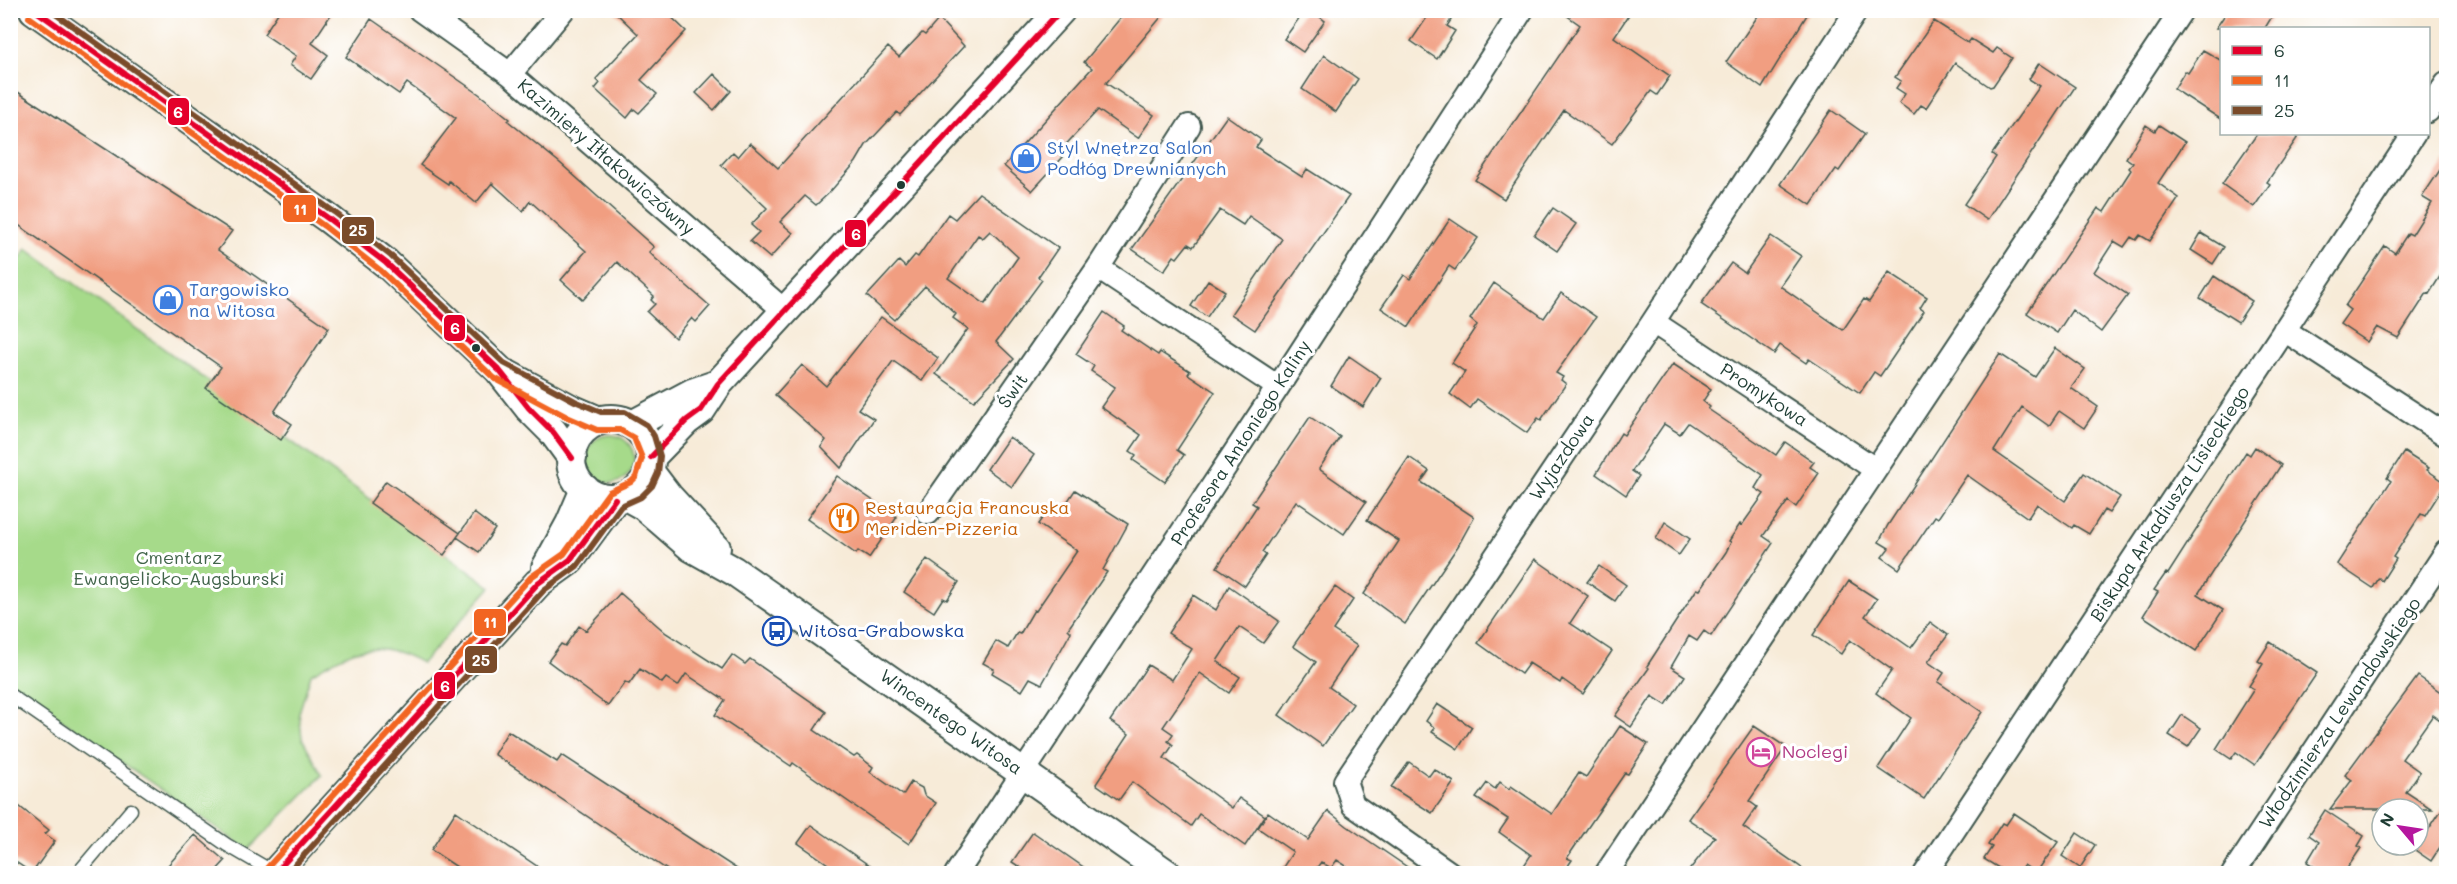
<svg xmlns="http://www.w3.org/2000/svg" width="2457" height="884" viewBox="0 0 2457 884" font-family="Mali,sans-serif">
<rect width="100%" height="100%" fill="#fff"/>
<filter id="ink" filterUnits="userSpaceOnUse"><feTurbulence type="fractalNoise" baseFrequency=".0167" numOctaves="2"/><feDisplacementMap in="SourceGraphic" scale="12" xChannelSelector="R" yChannelSelector="G"/><feConvolveMatrix kernelMatrix="1 2 1 2 8 2 1 2 1" color-interpolation-filters="sRGB"/></filter>
<filter id="wash" filterUnits="userSpaceOnUse"><feTurbulence type="fractalNoise" baseFrequency=".008" numOctaves="4" result="noise"/><feDisplacementMap in="SourceGraphic" scale="24" xChannelSelector="R" yChannelSelector="G"/><feGaussianBlur stdDeviation="1.35" result="paint"/><feColorMatrix in="noise" values="0 0 0 0 0 0 0 0 0 0 0 0 0 0 0 0 0 1.4 0 .05"/><feComposite in="paint" operator="in"/></filter>
<g filter="url(#wash)">
<rect width="100%" height="100%" fill="#f7ebd8"/>
<!-- green -->
<path fill="#a6da8a" stroke="#628c5f" stroke-width="1.5" d="M27 249 491 587 422 663C375 637 354 648 311 674L299 713 302 738 322 775 248 850 11 685 10 272Z
M586 459a24 24 0 1 1 48 0a24 24 0 1 1-48 0Z"/>
<g id="blocks">
<!-- building -->
<path fill="#f19e81" fill-rule="evenodd" d="M280 10H334L312 43 328 55 311 79 290 65 296 56 264 34Z
M613 10H664L686 31 641 80 657 94 639 113 634 109 627 118 595 89 600 83 596 79 638 34Z
M1127 10H1167L1106 83 1154 115 1138 138 1098 110 1058 153 1063 157 1032 191 1004 166 1092 68 1084 62Z
M1305 10H1311L1325 21 1303 52 1284 39Z
M1432 10H1436L1451 20 1447 26 1455 31 1437 59 1411 41Z
M1559 10H1632L1614 37 1670 76 1657 95 1651 91 1612 144 1564 110 1504 199 1475 180 1580 25Z
M1762 10H1810L1762 88 1726 62Z
M2228 10H2276L2265 28H2216Z
M371 19 479 94 510 119 508 121 560 163 654 247 649 252 656 259 710 306 696 322 692 318 675 338 647 312 655 304 651 300 654 296 617 262 583 300 561 280 586 251 530 201 523 211 492 183 476 203 449 181 448 184 420 165 456 118 407 83 399 94 346 57Z
M939 19 964 46 900 115 897 112 866 145 856 162 829 193 816 205 805 196 780 222 793 233 770 258 750 241 759 232 751 225 767 208 721 165 733 152 738 157 750 143 778 168 888 47 899 57 922 33 925 35Z
M1934 21 1968 43 1971 39 1993 53 1997 48 2012 58 1993 86 1990 87 1955 63 1926 108 1921 105 1914 114 1899 103 1905 94 1896 88 1901 81 1895 77Z
M2203 50 2222 61V120L2174 89 2185 71 2188 73Z
M1324 55 1358 79 1336 112 1302 89Z
M2039 63 2075 87 1987 220 1964 204 1996 157 1992 154 2040 86 2029 79Z
M714 74 731 91 714 110 696 93Z
M10 87 232 231 218 250 329 328 274 412 292 424 281 440 206 388 221 367 10 219Z
M1831 110 1865 134 1839 171 1836 169 1811 205 1780 184Z
M1227 116 1261 140 1256 147 1302 177 1307 169 1349 196 1255 330 1231 314 1282 239 1249 216 1243 225 1220 210 1193 247 1188 244 1177 258 1174 256 1164 271 1132 249Z
M2146 125 2155 131 2159 125 2185 142 2158 183 2179 198 2150 241 2140 235 2136 240 2131 237 2124 247 2114 241 2094 272 2128 295 2101 332 2072 310 2057 333 2027 313 2098 208 2104 212 2131 170 2129 168 2133 163 2126 158Z
M2257 134H2300L2267 182 2270 184 2254 207 2222 184Z
M2446 161V267L2429 294 2427 293 2398 338 2377 327 2367 342 2340 324 2350 310 2345 306 2385 246 2395 253 2408 233 2412 235 2432 203 2422 197Z
M979 193 1058 248 1038 277 1042 280 996 342 1014 359 974 401 936 374 968 329 953 318 956 314 925 286 894 320 867 296 899 261 905 267 915 255 918 257 948 214 955 219ZM990 231 1018 257 985 304 948 278 978 235 983 238Z
M1553 208 1576 224 1557 251 1534 235Z
M1450 219 1478 238 1455 270 1449 266 1409 327 1381 308 1404 275 1410 279Z
M2201 233 2224 247 2213 264 2191 250Z
M1771 236 1801 256 1780 286 1843 330 1864 299 1869 302 1889 272 1927 297 1920 308 1924 311 1893 357 1880 376 1874 372 1860 393 1809 359 1806 363 1780 345 1774 354 1701 304 1731 263 1745 273Z
M2214 276 2252 301 2238 322 2200 298Z
M1208 280 1225 291 1207 317 1191 306Z
M1494 283 1544 318 1561 293 1596 317 1556 373 1563 377 1561 380 1566 384 1541 420 1538 418 1527 433 1477 399 1470 409 1450 394 1465 372 1452 363 1477 325 1470 319Z
M1104 312 1124 326 1121 330 1158 355 1160 352 1190 371 1188 374 1215 392 1177 450 1184 455 1165 482 1133 460 1136 455 1130 451 1141 435 1101 407 1115 387 1091 371 1094 366 1076 354Z
M881 317 938 358 922 381 893 361 858 409 874 419 841 468 821 447 826 440 775 395 802 365 826 386Z
M2055 348 2085 369 2071 388 2098 407 2084 428 2059 411 2049 426 2022 407 1994 451 2065 501 2084 473 2120 497 2109 513 2104 510 2089 534 2074 525 2072 528 2037 504 2028 518 1967 475 1938 518 1935 516 1899 569 1882 557 1889 548 1879 542 1888 525 2000 354 2035 377Z
M1349 356 1381 378 1363 407 1331 386Z
M1673 364 1711 389 1703 401 1710 407 1708 409 1776 455 1785 442 1814 462 1810 467 1819 473 1796 507 1788 501 1763 536 1773 543 1711 636 1704 631 1697 641 1689 636 1671 667 1685 676 1666 705 1652 696 1631 727 1615 716 1649 668 1647 666 1697 589 1700 590 1726 552 1731 542 1729 541 1740 524 1742 525 1764 494 1755 488 1763 475 1688 423 1680 434 1664 424 1632 471 1639 476 1626 495 1596 474 1621 433 1624 435Z
M1310 417 1340 437 1319 469 1366 502 1344 534 1296 501 1262 552 1266 555 1245 586 1217 567 1257 506 1252 503Z
M1009 437 1034 455 1012 487 987 469Z
M2255 447 2281 465 2198 594 2223 610 2196 651 2143 616 2158 592 2154 590 2166 573 2168 574 2246 452 2250 455Z
M2404 452 2429 468 2427 470 2446 483 2425 516 2421 514 2393 557 2396 559 2382 581 2379 578 2373 588 2337 564 2391 481 2387 478Z
M1409 457 1429 471 1421 482 1474 517 1458 546 1405 624 1364 594 1399 541 1367 520Z
M837 476 897 517 869 558 858 551 856 554 807 519Z
M386 481 460 533 444 555 370 503Z
M1075 490 1128 524 1103 570 1107 572 1068 629 1071 632 1042 684 1030 678 1022 691 992 673 994 669 983 663 996 641 1008 648 1017 633 1020 634 1034 610 1036 611 1077 551 1038 524 1053 503 1062 510Z
M474 513 495 529 479 552 457 537Z
M1665 522 1690 539 1679 555 1656 539Z
M927 559 959 582 947 600 943 598 934 612 904 592Z
M1535 559 1588 596 1570 623 1612 651 1583 694 1562 679 1560 683 1529 663 1521 674 1478 643Z
M1599 566 1626 585 1615 601 1587 582Z
M1849 581 1877 599 1865 616 1911 648 1930 622 1948 635 1928 662 1944 673 1938 682 1982 712 1924 799 1878 768 1911 718 1876 693 1892 670 1850 640 1841 654 1813 635Z
M1229 586 1279 621 1263 643 1239 627 1217 661 1240 677 1229 693 1200 673 1163 727 1173 734 1168 741 1173 745 1164 758 1232 808 1239 798 1265 816 1245 846 1199 814 1191 826 1132 782 1119 800 1096 784 1129 734 1110 721 1148 665 1172 680 1192 649 1168 633 1193 595 1216 610Z
M1335 587 1353 600 1333 630 1357 646 1329 687 1353 704 1323 746 1279 715 1316 662 1293 646Z
M620 593 666 633 722 669 732 655 745 664 750 659 826 712 814 730 854 757 857 755 873 767 870 772 903 795 911 782 922 788 924 795 936 803 909 844 793 763 791 766 715 715 725 700 686 674 678 686 666 678 662 683 640 669 629 684 625 682 608 706 548 661 561 644 565 646 579 626 586 631Z
M2270 642 2317 673 2255 765 2236 752 2231 759 2216 749 2254 689 2249 686 2263 664 2258 661Z
M2418 676 2446 696V724L2433 715 2402 759 2420 772 2406 792 2432 809H2330L2352 780 2345 775Z
M1437 704 1472 727 1458 749 1432 732 1435 728 1426 721Z
M2182 715 2201 728 2188 747 2169 735Z
M1620 726 1648 744 1628 774 1625 773 1567 858 1572 860 1563 873H1519L1531 855 1499 832 1508 819 1476 798 1487 783 1495 789 1500 782 1509 789 1511 786 1552 814 1579 773 1586 777Z
M1754 726 1786 747 1749 801 1757 807 1743 827 1809 873H1687L1715 837 1688 819Z
M508 731 557 762 562 755 743 873H672L494 754Z
M1409 762 1429 776 1434 769 1454 782 1432 813 1391 787Z
M10 799 49 830 45 834 55 841 32 873 10 858Z
M2446 803V838L2431 861 2415 850Z
M2325 810 2364 836 2358 846 2361 848 2344 873H2324L2307 862 2319 842 2309 835Z
M456 811 547 873H466L431 850Z
M1328 811 1347 826 1416 873H1357L1337 860 1331 868 1321 862 1313 873H1279L1293 852 1258 828 1268 812 1308 840Z
M2014 813 2058 842 2036 873 2024 865 2018 873H2007L1984 859 1992 847 1988 845 2002 823 2006 825Z
M811 825 880 873H841L798 843Z
M1033 832 1092 873H1029L1012 862Z
M2077 833 2095 845 2080 868 2062 856Z
M195 835 225 861 214 873H161Z"/>
</g>
</g>
<g filter="url(#ink)">
<use href="#blocks" fill-opacity="0" stroke="#3f574d" stroke-width="1.5"/>
<g fill="none" stroke-linecap="round" stroke-linejoin="round">
<!-- service casing -->
<g stroke="#3f574d" stroke-width="15">
<path id="service" d="M10 695 227 845 275 873
M77 874 131 810"/>
</g>
<!-- minor casing -->
<g stroke="#3f574d" stroke-width="26">
<path id="minor" d="M420 10 510 74 786 312
M510 74 563 10
M2428 111 2446 84
M1098 268 1278 387
M1653 322 1875 469
M2284 330 2446 435
M928 513 1098 268 1189 126
M956 874 1278 387 1522 10
M1451 874 1353 805 1345 781 1653 322 1857 10
M1606 874 2182 10
M1925 874 2414 134
M2233 874 2446 552"/>
</g>
<!-- tertiary casing -->
<g stroke="#3f574d" stroke-width="32">
<path id="tertiary" d="M34 10 329 219 386 263 499 370 529 408 553 432 572 458
M508 375 571 409 599 421
M571 459a40 40 0 1 1 80 0a40 40 0 1 1-80 0Z
M632 425 692 393 718 384
M651 457 686 421 701 410 718 384 1061 10
M649 471 668 496 716 548
M626 496 644 506 691 547 734 571 1167 874
M546 568 570 524 585 489
M274 874 538 583 570 560 615 499"/>
</g>
<!-- service -->
<use href="#service" stroke="#fff" stroke-width="12"/>
<!-- minor -->
<use href="#minor" stroke="#fff" stroke-width="22"/>
<!-- tertiary -->
<use href="#tertiary" stroke="#fff" stroke-width="28"/>
<!-- bus-1 casing -->
<g stroke="#fff" stroke-width="10">
<path id="bus-1" d="M35 10 329 219 386 263 499 370 529 408 553 432 572 458
M651 457 686 421 701 410 718 384 1061 10
M274 874 538 583 570 560 615 499"/>
</g>
<!-- bus-2 casing -->
<g stroke="#fff" stroke-width="10">
<path id="bus-2" d="M29 17 324 226 380 270 494 378 567 417 597 430H620L634 438 642 458 636 477 631 482 609 492 564 554 531 577 267 868"/>
</g>
<!-- bus-3 casing -->
<g stroke="#fff" stroke-width="10">
<path id="bus-3" d="M50 10 334 212 391 256 504 363 575 401 601 412H625L647 425 654 436 660 456 658 473 652 486 641 497 621 506 577 566 544 590 287 874"/>
</g>
<!-- bus-1 -->
<use href="#bus-1" stroke="#e4002b" stroke-width="6"/>
<!-- bus-2 -->
<use href="#bus-2" stroke="#f26522" stroke-width="6"/>
<!-- bus-3 -->
<use href="#bus-3" stroke="#7a4b2a" stroke-width="6"/>
</g>
</g>
<!-- icons -->
<defs>
<g id="shop-ring" transform="scale(1.5)"><circle r="9.5" fill="#fff" stroke="#3f7fe0" stroke-width="1.5"/><path d="M-5-2.5h2.3a2.7 3.5 0 0 1 5.4 0H5L5.5 6h-11ZM-1.5-2.5h3a1.5 2.3 0 0 0-3 0Z" fill="#3f7fe0"/></g>
<g id="restaurant-ring" transform="scale(1.5)"><circle r="9.5" fill="#fff" stroke="#e8710a" stroke-width="1.5"/><path d="M-5-6h1v4h1v-4h1v4h1v-4h1v5L-1.5 .5V6h-2V.5L-5-1ZM5-6V6H3V1.5H1.5Q1.5-4 5-6Z" fill="#e8710a"/></g>
<g id="bus-ring" transform="scale(1.5)"><circle r="9.5" fill="#fff" stroke="#1a4fb4" stroke-width="1.5"/><path d="M-5-6H5V4H4V6H2V4H-2V6H-4V4H-5ZM-3.5-4V0h7V-4ZM-3.5 1.2v1.5H-2V1.2ZM2 1.2v1.5H3.5V1.2Z" fill="#1a4fb4"/></g>
<g id="hotel-ring" transform="scale(1.5)"><circle r="9.5" fill="#fff" stroke="#d1479c" stroke-width="1.5"/><path d="M-6-4.5h1.5V1H6V5H4.5V3h-9V5H-6ZM-4 0a1.8 1.8 0 1 1 3.6 0ZM.5 0V-2.5h3Q6-2.5 6 0Z" fill="#d1479c"/></g>
</defs>
<g fill-rule="evenodd">
<use href="#shop-ring" x="1026" y="158"/>
<use href="#shop-ring" x="168" y="300"/>
<use href="#restaurant-ring" x="844" y="518"/>
<use href="#bus-ring" x="777" y="631"/>
<use href="#hotel-ring" x="1761" y="752"/>
</g>
<!-- markers -->
<g fill="#1f3d34" stroke="#fff" stroke-width="2">
<circle cx="901" cy="185" r="5"/>
<circle cx="476" cy="348" r="5"/>
</g>
<g text-anchor="middle" stroke-width="6" stroke-linejoin="round" paint-order="stroke">
<!-- shop labels -->
<g font-size="18" fill="#366cbe" stroke="#fff" text-anchor="start">
<text x="1047" y="154">Styl Wnętrza Salon<tspan x="1047" dy="21">Podłóg Drewnianych</tspan></text>
<text x="189" y="296">Targowisko<tspan x="189" dy="21">na Witosa</tspan></text>
</g>
<!-- street labels -->
<g font-size="18" fill="#1f3d34" stroke="#fff">
<text transform="translate(606 157) rotate(41)" y="6">Kazimiery Iłłakowiczówny</text>
<text transform="translate(1013 391) rotate(-55)" y="6">Świt</text>
<text transform="translate(1764 395) rotate(33)" y="6">Promykowa</text>
<text transform="translate(1241 443) rotate(-57)" y="6">Profesora Antoniego Kaliny</text>
<text transform="translate(1562 457) rotate(-56)" y="6">Wyjazdowa</text>
<text transform="translate(2170 504) rotate(-57)" y="6">Biskupa Arkadiusza Lisieckiego</text>
<text transform="translate(2340 713) rotate(-56)" y="6">Włodzimierza Lewandowskiego</text>
<text transform="translate(951 722) rotate(35)" y="6">Wincentego Witosa</text>
</g>
<!-- food labels -->
<g font-size="18" fill="#c56008" stroke="#fff" text-anchor="start">
<text x="865" y="514">Restauracja Francuska<tspan x="865" dy="21">Meriden-Pizzeria</tspan></text>
</g>
<!-- park labels -->
<g font-size="18" fill="#41644a" stroke="#fff">
<text x="179" y="564">Cmentarz<tspan x="179" dy="21">Ewangelicko-Augsburski</tspan></text>
</g>
<!-- transit labels -->
<g font-size="18" fill="#164399" stroke="#fff" text-anchor="start">
<text x="798" y="637">Witosa-Grabowska</text>
</g>
<!-- hotel labels -->
<g font-size="18" fill="#b23c85" stroke="#fff" text-anchor="start">
<text x="1782" y="758">Noclegi</text>
</g>
</g>
<g stroke="#fff" stroke-width="2">
<rect x="167" y="97" width="23" height="29" rx="6" fill="#e4002b"/>
<rect x="282" y="194" width="35" height="29" rx="6" fill="#f26522"/>
<rect x="341" y="216" width="34" height="29" rx="6" fill="#7a4b2a"/>
<rect x="844" y="219" width="23" height="29" rx="6" fill="#e4002b"/>
<rect x="443" y="314" width="23" height="28" rx="6" fill="#e4002b"/>
<rect x="473" y="608" width="34" height="29" rx="6" fill="#f26522"/>
<rect x="464" y="645" width="34" height="29" rx="6" fill="#7a4b2a"/>
<rect x="433" y="671" width="23" height="29" rx="6" fill="#e4002b"/>
</g>
<g font-size="16" text-anchor="middle" font-weight="bold" fill="#fff">
<text x="178" y="118">6</text>
<text x="300" y="215">11</text>
<text x="358" y="236">25</text>
<text x="856" y="240">6</text>
<text x="455" y="334">6</text>
<text x="490" y="628">11</text>
<text x="481" y="666">25</text>
<text x="445" y="692">6</text>
</g>
<!-- margin -->
<rect width="2457" height="884" fill="none" stroke="#fff" stroke-width="36"/>
<!-- legend -->
<rect x="2220" y="27" width="210" height="108" fill="#ffffff" stroke="#a5b1ae" stroke-width="1.5"/>
<rect x="2232" y="46" width="30" height="9" fill="#e4002b" stroke="#a5b1ae" stroke-width="1.5"/>
<text x="2274" y="57" font-size="18" fill="#1f3d34">6</text>
<rect x="2232" y="76" width="30" height="9" fill="#f26522" stroke="#a5b1ae" stroke-width="1.5"/>
<text x="2274" y="87" font-size="18" fill="#1f3d34">11</text>
<rect x="2232" y="106" width="30" height="9" fill="#7a4b2a" stroke="#a5b1ae" stroke-width="1.5"/>
<text x="2274" y="117" font-size="18" fill="#1f3d34">25</text>
<!-- north arrow -->
<g transform="translate(2400 827) rotate(299)"><circle r="28" fill="#ffffff" stroke="#a5b1ae" stroke-width="1.5"/>
<path d="M0-4.5L10 22L0 15L-10 22Z" fill="#b5179e"/>
<text y="-9" font-size="16" font-weight="bold" text-anchor="middle" fill="#1f3d34">N</text>
</g>
</svg>
